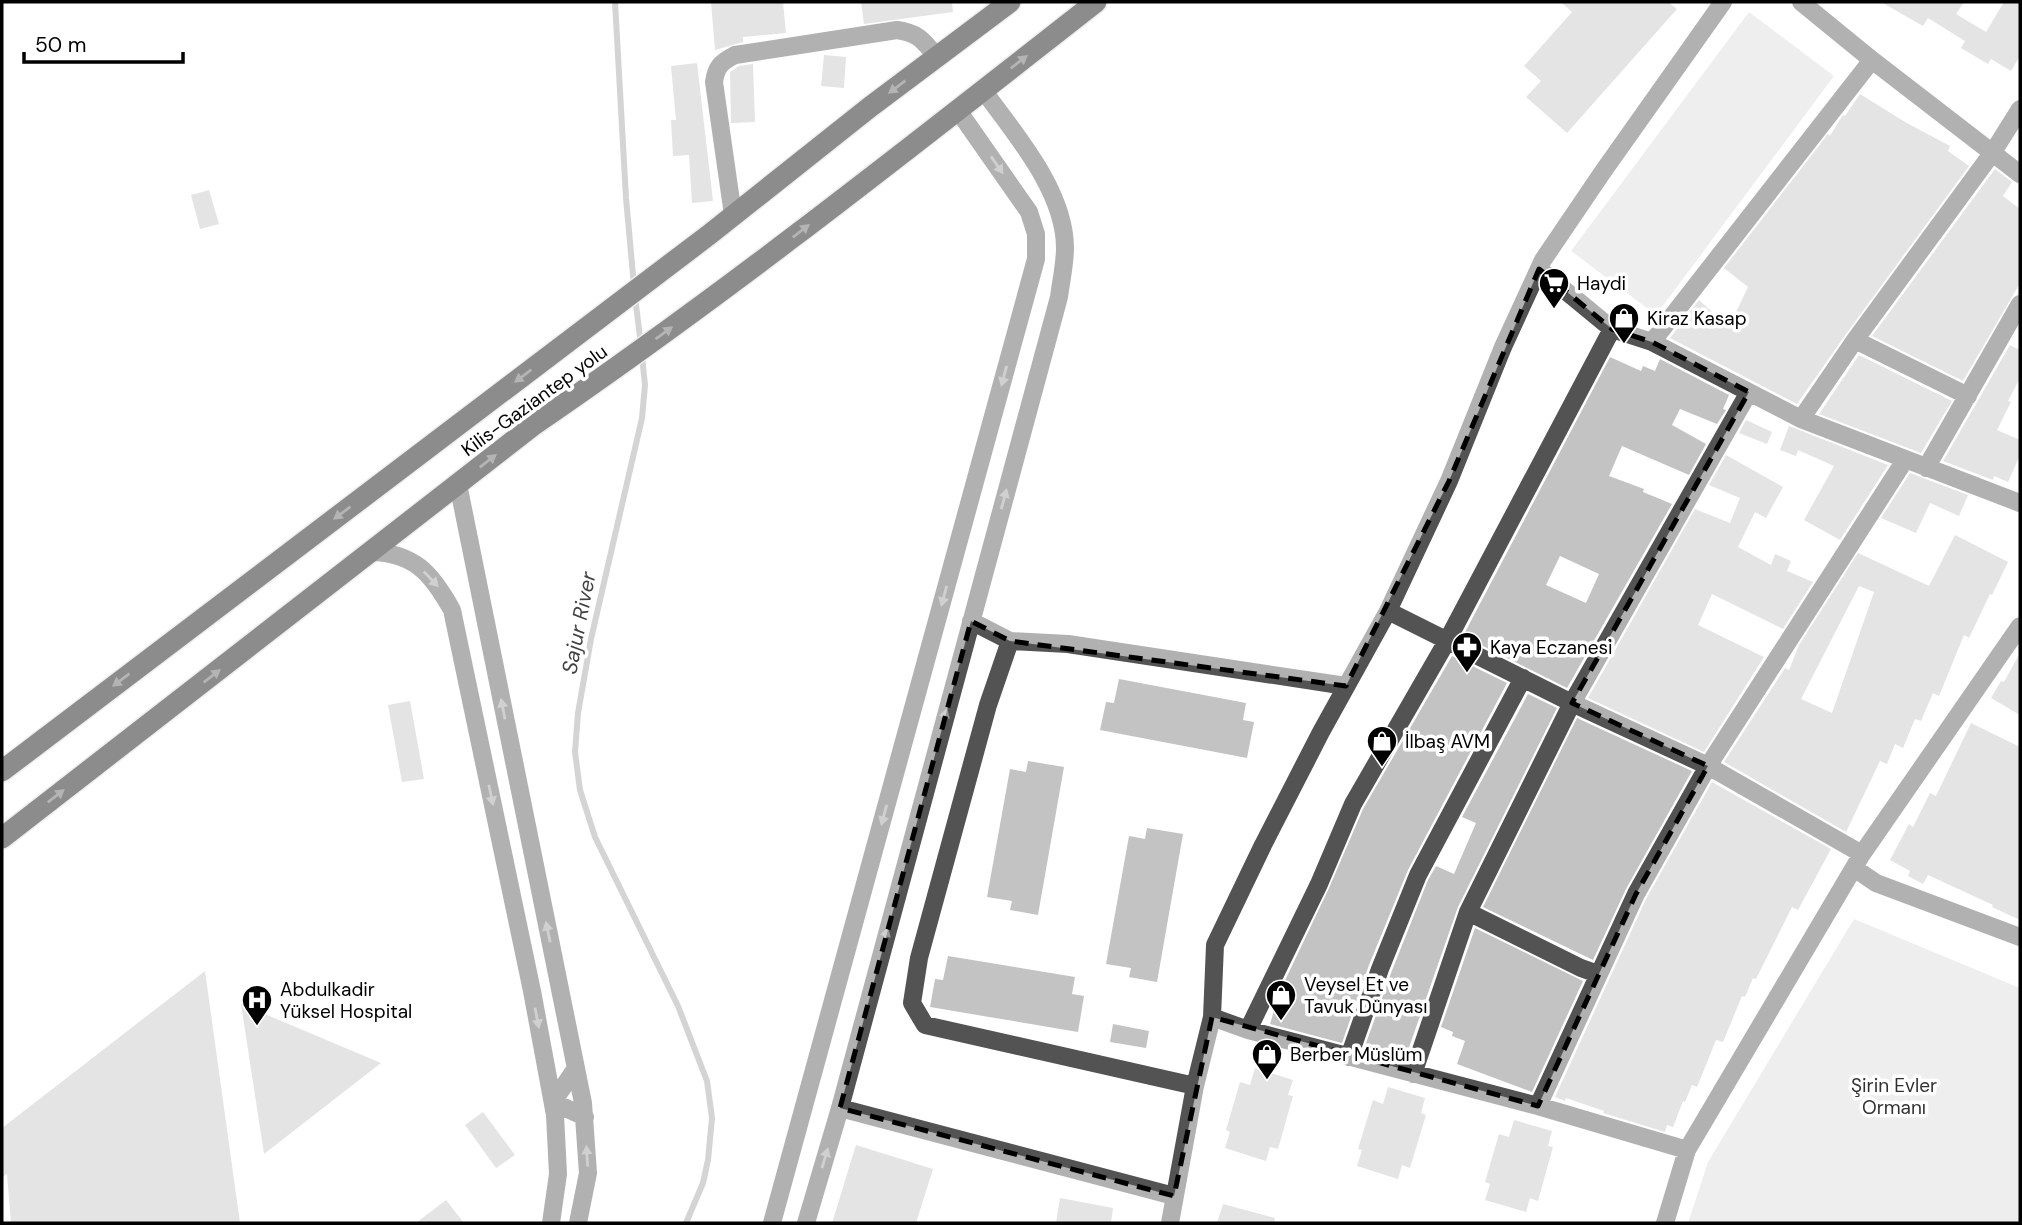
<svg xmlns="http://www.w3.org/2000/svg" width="2022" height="1225" viewBox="0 0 2022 1225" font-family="'DM Sans',sans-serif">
<rect width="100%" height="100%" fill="#fff"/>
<!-- green -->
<path fill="#dadada" d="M1749 12 1834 76 1656 315 1571 251Z
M1854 919 2020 988V1223H1688L1708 1162Z"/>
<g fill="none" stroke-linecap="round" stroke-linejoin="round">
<!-- stream -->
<path stroke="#a1a1a1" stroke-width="6" d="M615 2 626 198 634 286
M635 297 641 345
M642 356 645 385 642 418 591 639 578 713 575 752 580 790 595 837 678 1006 707 1081 712 1118 708 1160 703 1183 686 1223"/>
</g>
<!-- building -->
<path fill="#c3c3c3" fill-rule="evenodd" d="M711 2H783L786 33 743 37V42L715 50Z
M861 2H952L953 12 864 24Z
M1561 2H1668L1677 9 1567 133 1526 97 1541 81 1524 66 1572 12Z
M1881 2H1964L1956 14 1986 32 2004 2H2020V56L2011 71 1991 59 1988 64 1961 48 1965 41 1928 18 1923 26Z
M824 55 846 57 844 88 821 86Z
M697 63 713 201 692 203 689 155 673 156 671 120H676L671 66Z
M753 64 755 122 731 123 730 72 739 66Z
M1860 94 1905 122 1950 146 1948 151 1969 166 1846 334 1797 404 1670 338 1699 300 1729 327 1748 287 1724 268 1828 134 1830 136 1839 121 1843 115 1845 116Z
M1995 169 2012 182 2003 196 2020 209V283L1963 381 1872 336Z
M209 190 219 224 200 229 191 195Z
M2010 345 2020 350V378L2008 401 2011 402 1997 430 2020 440V455L2008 482 1994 476 1993 480 1943 461Z
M1859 355 1952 401 1921 453 1819 414Z
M1610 357 1641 371 1643 366 1655 371 1660 359 1729 395 1723 409 1726 410 1717 424 1680 409 1672 425 1706 444 1689 475 1622 446 1609 476 1644 489 1643 492 1672 504 1567 688 1463 636ZM1560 556 1599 574 1586 603 1546 585Z
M1746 420 1772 432 1767 444 1739 433Z
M1789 426 1888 465 1840 540 1804 520 1834 466 1798 450 1796 456 1780 450Z
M1726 455 1783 487 1766 518 1755 512 1738 547 1771 565 1775 554 1791 561 1787 571 1813 582 1783 629 1712 594 1698 625 1764 657 1704 752 1588 698 1695 509 1730 523 1740 498 1709 485Z
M1910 473 1968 495 1959 516 1930 503 1916 533 1881 518Z
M1955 535 2008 562 1992 595 1990 594 1969 638 1964 635 1939 696 1933 693 1921 721 1915 719 1903 748 1895 744 1887 764 1880 761 1846 832 1724 762 1785 668 1789 670 1799 645 1858 553 1929 586ZM1859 586 1874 592 1832 713 1801 699Z
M2020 653V715L1991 698 2001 681 2004 682Z
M1452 656 1507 683 1408 870 1369 965 1342 1043 1270 1024 1280 991 1329 888 1363 809Z
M1119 679 1246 703 1243 720 1254 722 1247 758 1100 730 1106 702 1114 703Z
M1528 694 1557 708 1458 907 1405 1059 1364 1049 1391 973 1428 880 1436 866 1454 874 1476 823 1462 817Z
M410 701 424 779 402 782 388 705Z
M1577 718 1692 771 1626 889 1593 960 1483 907Z
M1971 723 2020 747V920L1992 907 1993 905 1928 875 1923 884 1908 876 1910 871 1890 860 1909 824 1913 827 1930 793 1936 796Z
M1028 761 1064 767 1038 915 1010 910 1012 901 987 897 1010 769 1026 772Z
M1712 782 1831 849 1798 910 1792 907 1756 979 1753 978 1745 997 1742 996 1723 1042 1716 1040 1697 1087 1692 1085 1685 1102 1683 1101 1673 1127 1667 1125 1665 1132 1603 1113 1604 1111 1566 1098 1565 1101 1555 1097 1646 899Z
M1147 828 1183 834 1157 982 1129 977 1131 968 1106 964 1129 836 1145 839Z
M1475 928 1583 981 1532 1092 1457 1064 1465 1041 1452 1036 1453 1032 1441 1027Z
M948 956 1075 977 1072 994 1084 996 1078 1032 930 1007 935 979 943 980Z
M205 971 240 1223H11L7 1174 2 1177V1128Z
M241 1004 381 1063 264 1154Z
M1113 1024 1149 1031 1146 1048 1110 1042Z
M1255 1068 1293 1080 1288 1095 1293 1096 1278 1149 1270 1147 1266 1161 1225 1148 1230 1132 1226 1130 1240 1082 1250 1085Z
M1388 1087 1425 1098 1421 1113 1426 1115 1410 1168 1402 1165 1398 1179 1357 1166 1362 1150 1358 1149 1373 1100 1383 1104Z
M483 1112 515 1155 496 1168 465 1125Z
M1514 1120 1552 1131 1548 1146 1553 1147 1538 1201 1530 1198 1526 1212 1485 1200 1490 1184 1485 1182 1499 1134 1509 1137Z
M856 1145 933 1169 916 1223H832Z
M1060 1198 1113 1208 1111 1223H1056Z
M446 1200 464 1223H416Z
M1223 1204 1275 1218 1274 1223H1217Z"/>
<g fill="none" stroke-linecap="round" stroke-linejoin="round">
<!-- highway casing -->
<g stroke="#dbdbdb" stroke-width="24">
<path id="highway" d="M2 771 710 234 870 107 1010 2
M2 838 535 424C728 292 912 146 1096 2"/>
</g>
<!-- minor -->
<path stroke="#535353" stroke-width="18" d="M1872 60 2020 174
M733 215 714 82C716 67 721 62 735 55L897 30C919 33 923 41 937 57
M1539 269 1612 329 1652 342 1872 60 1801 2
M1855 340 1968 396
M1652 342 1801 419 2020 503
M1801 419 1855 340 1993 152 2020 109
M1926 468 2020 304
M458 484 583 1103 588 1173 578 1223
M371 552C415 553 432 574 452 610L532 991 555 1115 558 1174 551 1223
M1388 611 1572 703 1708 766 1862 854
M971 621 1010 641 1068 644 1346 686
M1010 641 988 705 919 958 912 1003 925 1025 1195 1086
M1854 868 1876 883 2020 937
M1468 912 1581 968 1598 974
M1212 1017 1248 1030 1538 1106 1687 1150
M1248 1030 1319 884 1353 804 1447 641 1612 329
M1349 1057 1380 969 1418 875 1523 678
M576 1068 553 1102 585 1117
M1413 1074 1468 912 1572 703 1749 392
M1538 1106 1636 894 1708 766 1905 460
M840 1108 1174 1196
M772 1223 1036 259V234L1029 212 957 109
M806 1223 840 1108 1059 297C1061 281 1065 264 1065 248 1065 191 1015 134 983 90
M1170 1223 1195 1086 1212 1017 1215 945 1263 845 1321 732 1388 611 1449 481 1503 347 1543 260 1602 173 1723 2
M1665 1223 1687 1150 1862 854 2020 626"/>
<!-- highway -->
<use href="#highway" stroke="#000" stroke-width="21"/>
</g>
<!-- one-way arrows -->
<defs><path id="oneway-solid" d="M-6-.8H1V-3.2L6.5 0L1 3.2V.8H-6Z" transform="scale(1.75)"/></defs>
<g fill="#595959">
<use href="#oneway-solid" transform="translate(1019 62) rotate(-38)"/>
<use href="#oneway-solid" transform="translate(897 87) rotate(143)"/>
<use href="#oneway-solid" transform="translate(801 231) rotate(-38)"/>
<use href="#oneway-solid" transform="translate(664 333) rotate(-36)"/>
<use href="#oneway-solid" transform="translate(523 376) rotate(143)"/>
<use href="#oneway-solid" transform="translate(488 461) rotate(-38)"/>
<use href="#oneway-solid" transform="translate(342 513) rotate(143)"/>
<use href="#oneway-solid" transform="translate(212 676) rotate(-38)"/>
<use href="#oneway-solid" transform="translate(121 680) rotate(143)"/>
<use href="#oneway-solid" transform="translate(56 796) rotate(-38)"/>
</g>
<g fill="#989898">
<use href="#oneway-solid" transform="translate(997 165) rotate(55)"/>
<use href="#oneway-solid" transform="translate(1004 376) rotate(105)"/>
<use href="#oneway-solid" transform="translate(1004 499) rotate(-75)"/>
<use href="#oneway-solid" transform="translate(431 579) rotate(46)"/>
<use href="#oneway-solid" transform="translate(944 596) rotate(105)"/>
<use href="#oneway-solid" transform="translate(503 709) rotate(-101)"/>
<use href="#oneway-solid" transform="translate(944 719) rotate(-74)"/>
<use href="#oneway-solid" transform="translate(491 795) rotate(78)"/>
<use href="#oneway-solid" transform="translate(884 815) rotate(105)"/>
<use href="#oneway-solid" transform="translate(548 932) rotate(-102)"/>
<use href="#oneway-solid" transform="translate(885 938) rotate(-75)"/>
<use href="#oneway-solid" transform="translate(537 1018) rotate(79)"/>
<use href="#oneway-solid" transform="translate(587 1156) rotate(-94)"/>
<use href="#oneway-solid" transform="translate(825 1158) rotate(-73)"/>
</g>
<!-- marked area -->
<path d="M0 0H2022V1225H0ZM1539 269 1612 329 1652 342 1749 392 1572 703 1708 766 1636 894 1538 1106 1212 1017 1174 1196 840 1108 971 621 1010 641 1346 686 1449 481Z" fill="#fff" fill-opacity=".55" fill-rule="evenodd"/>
<path fill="none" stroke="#000" stroke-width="5" stroke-dasharray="14 9" stroke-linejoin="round" d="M1539 269 1612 329 1652 342 1749 392 1572 703 1708 766 1636 894 1538 1106 1212 1017 1174 1196 840 1108 971 621 1010 641 1346 686 1449 481Z"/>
<!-- icons -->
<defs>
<g id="supermarket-pin" transform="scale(1.575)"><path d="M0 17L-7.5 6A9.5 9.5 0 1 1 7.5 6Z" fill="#000" stroke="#fff"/><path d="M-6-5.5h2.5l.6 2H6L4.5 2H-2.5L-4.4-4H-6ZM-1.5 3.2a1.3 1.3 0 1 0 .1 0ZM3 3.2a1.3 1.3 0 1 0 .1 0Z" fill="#fff"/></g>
<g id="shop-pin" transform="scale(1.575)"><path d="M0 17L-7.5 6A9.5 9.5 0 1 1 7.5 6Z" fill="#000" stroke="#fff"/><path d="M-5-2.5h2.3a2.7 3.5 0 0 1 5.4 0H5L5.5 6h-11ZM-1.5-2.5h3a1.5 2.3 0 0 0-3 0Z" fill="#fff"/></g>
<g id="pharmacy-pin" transform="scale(1.575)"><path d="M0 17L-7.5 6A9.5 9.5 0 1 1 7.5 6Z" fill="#000" stroke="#fff"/><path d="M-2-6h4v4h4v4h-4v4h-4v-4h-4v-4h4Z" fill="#fff"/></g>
<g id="hospital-pin" transform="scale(1.575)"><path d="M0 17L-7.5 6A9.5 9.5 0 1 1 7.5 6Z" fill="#000" stroke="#fff"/><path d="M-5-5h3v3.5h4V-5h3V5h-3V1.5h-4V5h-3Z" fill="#fff"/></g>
</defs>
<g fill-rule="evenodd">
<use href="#supermarket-pin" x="1554" y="283"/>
<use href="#shop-pin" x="1624" y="318"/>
<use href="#pharmacy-pin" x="1467" y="647"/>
<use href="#shop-pin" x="1382" y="741"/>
<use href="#shop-pin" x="1281" y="995"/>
<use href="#hospital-pin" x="257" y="1000"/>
<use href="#shop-pin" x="1267" y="1054"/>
</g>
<g text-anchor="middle" stroke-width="7" stroke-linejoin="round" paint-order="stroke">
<!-- poi labels -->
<g font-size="19" fill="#000" stroke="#fff" text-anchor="start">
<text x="1577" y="290">Haydi</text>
<text x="1647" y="325">Kiraz Kasap</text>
<text x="1490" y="654">Kaya Eczanesi</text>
<text x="1405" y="748">İlbaş AVM</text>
<text x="1304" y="991">Veysel Et ve<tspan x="1304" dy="22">Tavuk Dünyası</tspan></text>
<text x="280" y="996">Abdulkadir<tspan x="280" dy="22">Yüksel Hospital</tspan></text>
<text x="1290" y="1061">Berber Müslüm</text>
</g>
<!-- street labels -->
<g font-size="19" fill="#000" stroke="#fff">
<text transform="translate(534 400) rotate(-36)" y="7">Kilis-Gaziantep yolu</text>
</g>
<!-- park labels -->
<g font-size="19" fill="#313131" stroke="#fff">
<text x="1894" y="1092">Şirin Evler<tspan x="1894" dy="22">Ormanı</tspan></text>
</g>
<!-- water labels -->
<g font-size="21" font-style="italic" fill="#424242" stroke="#fff">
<text transform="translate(579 623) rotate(-79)" y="7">Sajur River</text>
</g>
</g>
<!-- border -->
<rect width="2022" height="1225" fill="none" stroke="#000000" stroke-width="7"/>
<!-- scale -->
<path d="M24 52v10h159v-10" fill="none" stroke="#000000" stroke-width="3.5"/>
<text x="35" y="52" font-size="21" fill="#000000" stroke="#ffffff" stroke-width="5" paint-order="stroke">50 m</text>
</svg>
